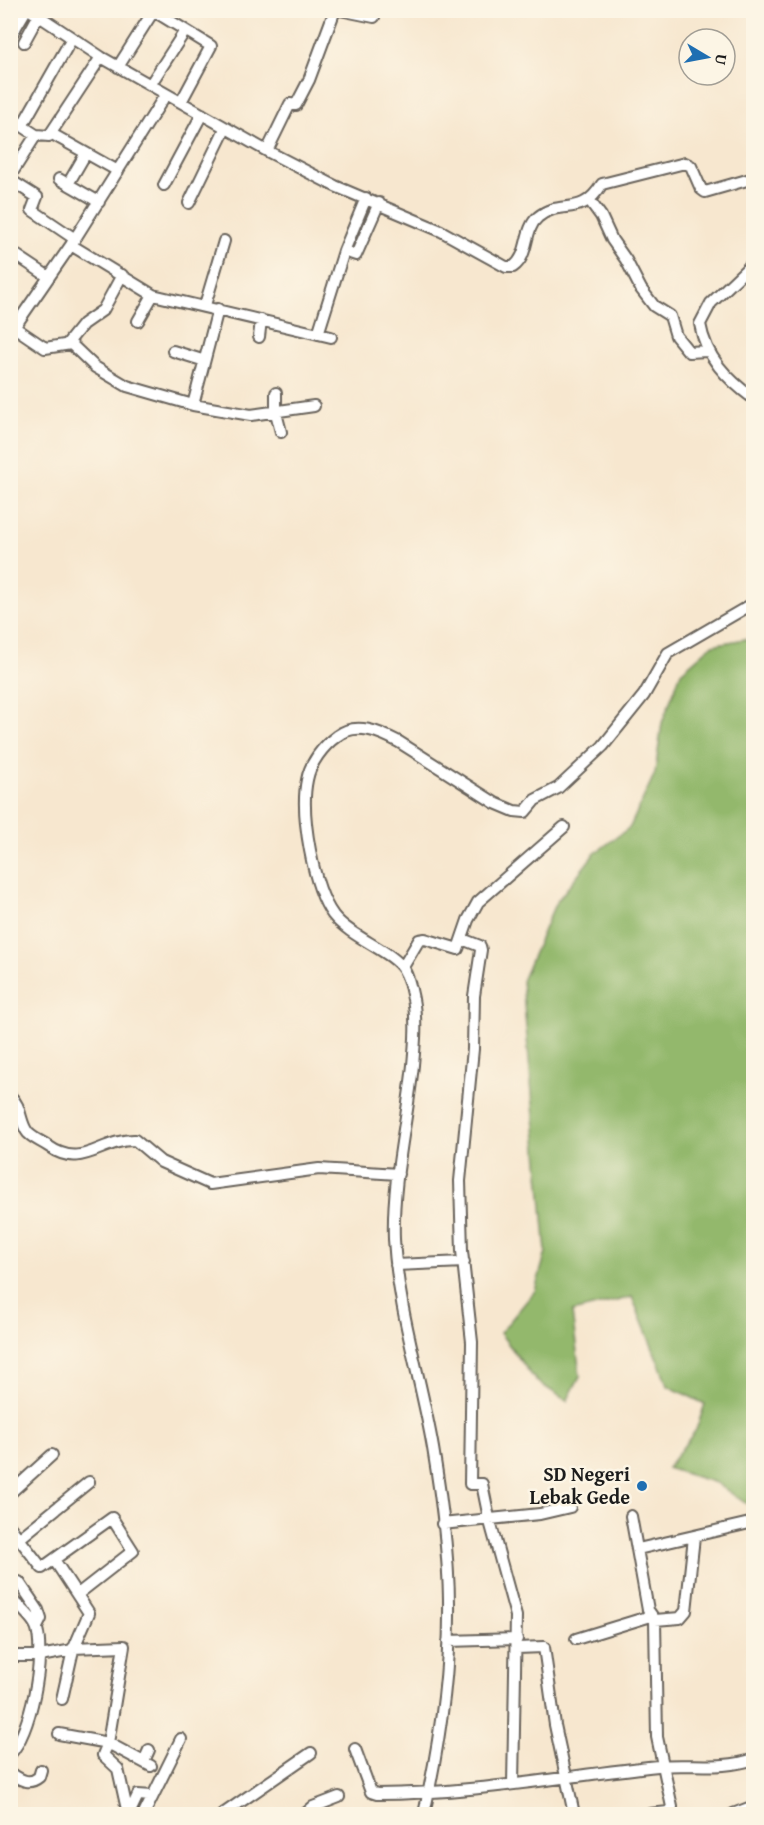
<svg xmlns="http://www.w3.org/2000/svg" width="764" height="1825" viewBox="0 0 764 1825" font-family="'Gentium Book Plus',serif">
<rect width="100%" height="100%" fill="#fcf5e5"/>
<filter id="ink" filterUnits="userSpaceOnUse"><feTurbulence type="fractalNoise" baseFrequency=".0167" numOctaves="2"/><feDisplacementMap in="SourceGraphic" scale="12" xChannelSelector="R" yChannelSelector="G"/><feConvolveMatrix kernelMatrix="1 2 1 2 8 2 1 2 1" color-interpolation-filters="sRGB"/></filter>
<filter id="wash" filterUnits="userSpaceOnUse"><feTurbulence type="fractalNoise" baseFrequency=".008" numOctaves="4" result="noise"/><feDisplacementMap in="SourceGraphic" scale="24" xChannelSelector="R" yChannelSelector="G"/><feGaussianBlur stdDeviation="1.35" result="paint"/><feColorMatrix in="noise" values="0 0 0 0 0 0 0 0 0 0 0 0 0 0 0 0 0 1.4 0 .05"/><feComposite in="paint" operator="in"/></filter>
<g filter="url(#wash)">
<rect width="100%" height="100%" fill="#f7e7cf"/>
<!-- forest -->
<path fill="#93b86c" stroke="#586a44" stroke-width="1.5" d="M745 639 754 647V1503L747 1504 716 1483 667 1468 696 1430 705 1404 668 1386 632 1297 572 1312 580 1376 567 1401 536 1381 500 1333 535 1291 546 1252 522 981 555 904 594 854 630 827 655 773 662 723 681 672 712 645Z"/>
</g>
<g filter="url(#ink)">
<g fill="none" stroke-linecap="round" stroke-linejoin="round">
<!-- minor casing -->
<g stroke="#69635b" stroke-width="14">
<path id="minor" d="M30 10 101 57 267 151 335 186 441 231 506 267H513C530 255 523 230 538 217 561 198 581 219 602 184L685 163 691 166 701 189 705 192 754 178
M340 10 374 17
M154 11 211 46 181 102
M10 37 26 10
M24 42 41 11
M118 67 154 10
M150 85 183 34
M10 118 36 135 49 136 101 57
M22 126 72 38
M52 134 118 171
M267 151 290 104 296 105 309 80 335 10
M10 176 36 135
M59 179 99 202
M10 180 37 197 32 210 75 239
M68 184 86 153
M164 185 202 114
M590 201 601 216 612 240 626 260 641 289 654 306 670 316 676 336 689 352 707 351
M189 203 225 129
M71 245 153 295 331 337
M10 251 49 277
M344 251 366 198
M754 262 711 303 700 324C706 358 727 379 754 399
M205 305 224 241
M138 321 153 295
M14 327 45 348 71 344 95 367 127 386 193 405 251 415 314 406
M11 332 71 245 166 94
M318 334 344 251 356 255 379 203
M259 337 261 320
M67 344 83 324 103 310 122 275
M173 351 202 360
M276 393V413L281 432
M193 405 218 309
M462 939 480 946 481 950 474 996 473 1049 460 1181 462 1251 472 1342 470 1484H482L489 1518 516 1616 513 1784
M403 967 419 940 425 939 458 949 468 920 478 902 564 827
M10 1096C22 1106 19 1122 28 1133 34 1139 41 1141 48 1146 83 1171 100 1139 135 1140L161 1162 210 1184 319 1169 398 1174
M396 1265 464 1262
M10 1493 52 1455
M631 1516 648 1610 655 1620 680 1618 686 1611 694 1537
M442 1524 540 1514 570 1507
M10 1527 42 1568 112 1518 133 1551 78 1594
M20 1538 89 1482
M638 1549 754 1522
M55 1561 89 1613 73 1650 62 1699
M10 1581 19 1582 38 1610 41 1619 37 1627
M10 1597C18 1606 34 1618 37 1629 45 1658 31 1732 10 1754
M576 1639 651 1616
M448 1641 517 1639
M73 1648 124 1646 108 1743 103 1755 118 1769 128 1814
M517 1648 544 1647 555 1725 574 1814
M10 1656H40L73 1650
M59 1734 108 1743 151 1766
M355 1749 371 1792 377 1794C471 1794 565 1776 658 1766 690 1763 723 1770 754 1759
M144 1761 149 1750
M10 1773C20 1779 28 1786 39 1777L41 1770
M129 1814 138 1795 152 1796
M144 1814 181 1739
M223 1814 311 1753
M305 1814 313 1807 339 1797
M424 1814C438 1750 449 1682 449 1616 450 1561 442 1502 433 1448 421 1378 398 1310 394 1239 392 1181 407 1123 413 1065 415 1043 417 1020 413 999 411 989 409 978 404 970 393 951 351 938 333 915 313 888 300 813 307 780 310 763 323 746 337 736 356 721 380 732 399 742L495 803 514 811 525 812 535 800 558 788 603 746 644 695 668 653 754 603
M650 1814 668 1812 672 1807 657 1737 655 1620
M733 1814 754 1806"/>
</g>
<!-- minor -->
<use href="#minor" stroke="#fff" stroke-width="10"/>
</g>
</g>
<!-- markers -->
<circle fill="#1f6fb2" stroke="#fcf5e5" stroke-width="2" cx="642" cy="1486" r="6"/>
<g text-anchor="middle" stroke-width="5" stroke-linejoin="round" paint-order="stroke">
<!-- poi labels -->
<g font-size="20" font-weight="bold" fill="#1c1c1c" stroke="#fcf5e5" text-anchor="end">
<text x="630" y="1481">SD Negeri<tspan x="630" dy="23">Lebak Gede</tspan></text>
</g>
</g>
<!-- margin -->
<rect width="764" height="1825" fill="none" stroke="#fcf5e5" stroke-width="36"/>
<!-- north arrow -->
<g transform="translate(707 57) rotate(100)"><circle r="28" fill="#fcf5e5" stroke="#a29e95" stroke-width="1.5"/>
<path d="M0-4.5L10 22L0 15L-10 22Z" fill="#1f6fb2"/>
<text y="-9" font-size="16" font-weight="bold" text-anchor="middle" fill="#1c1c1c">U</text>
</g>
</svg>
